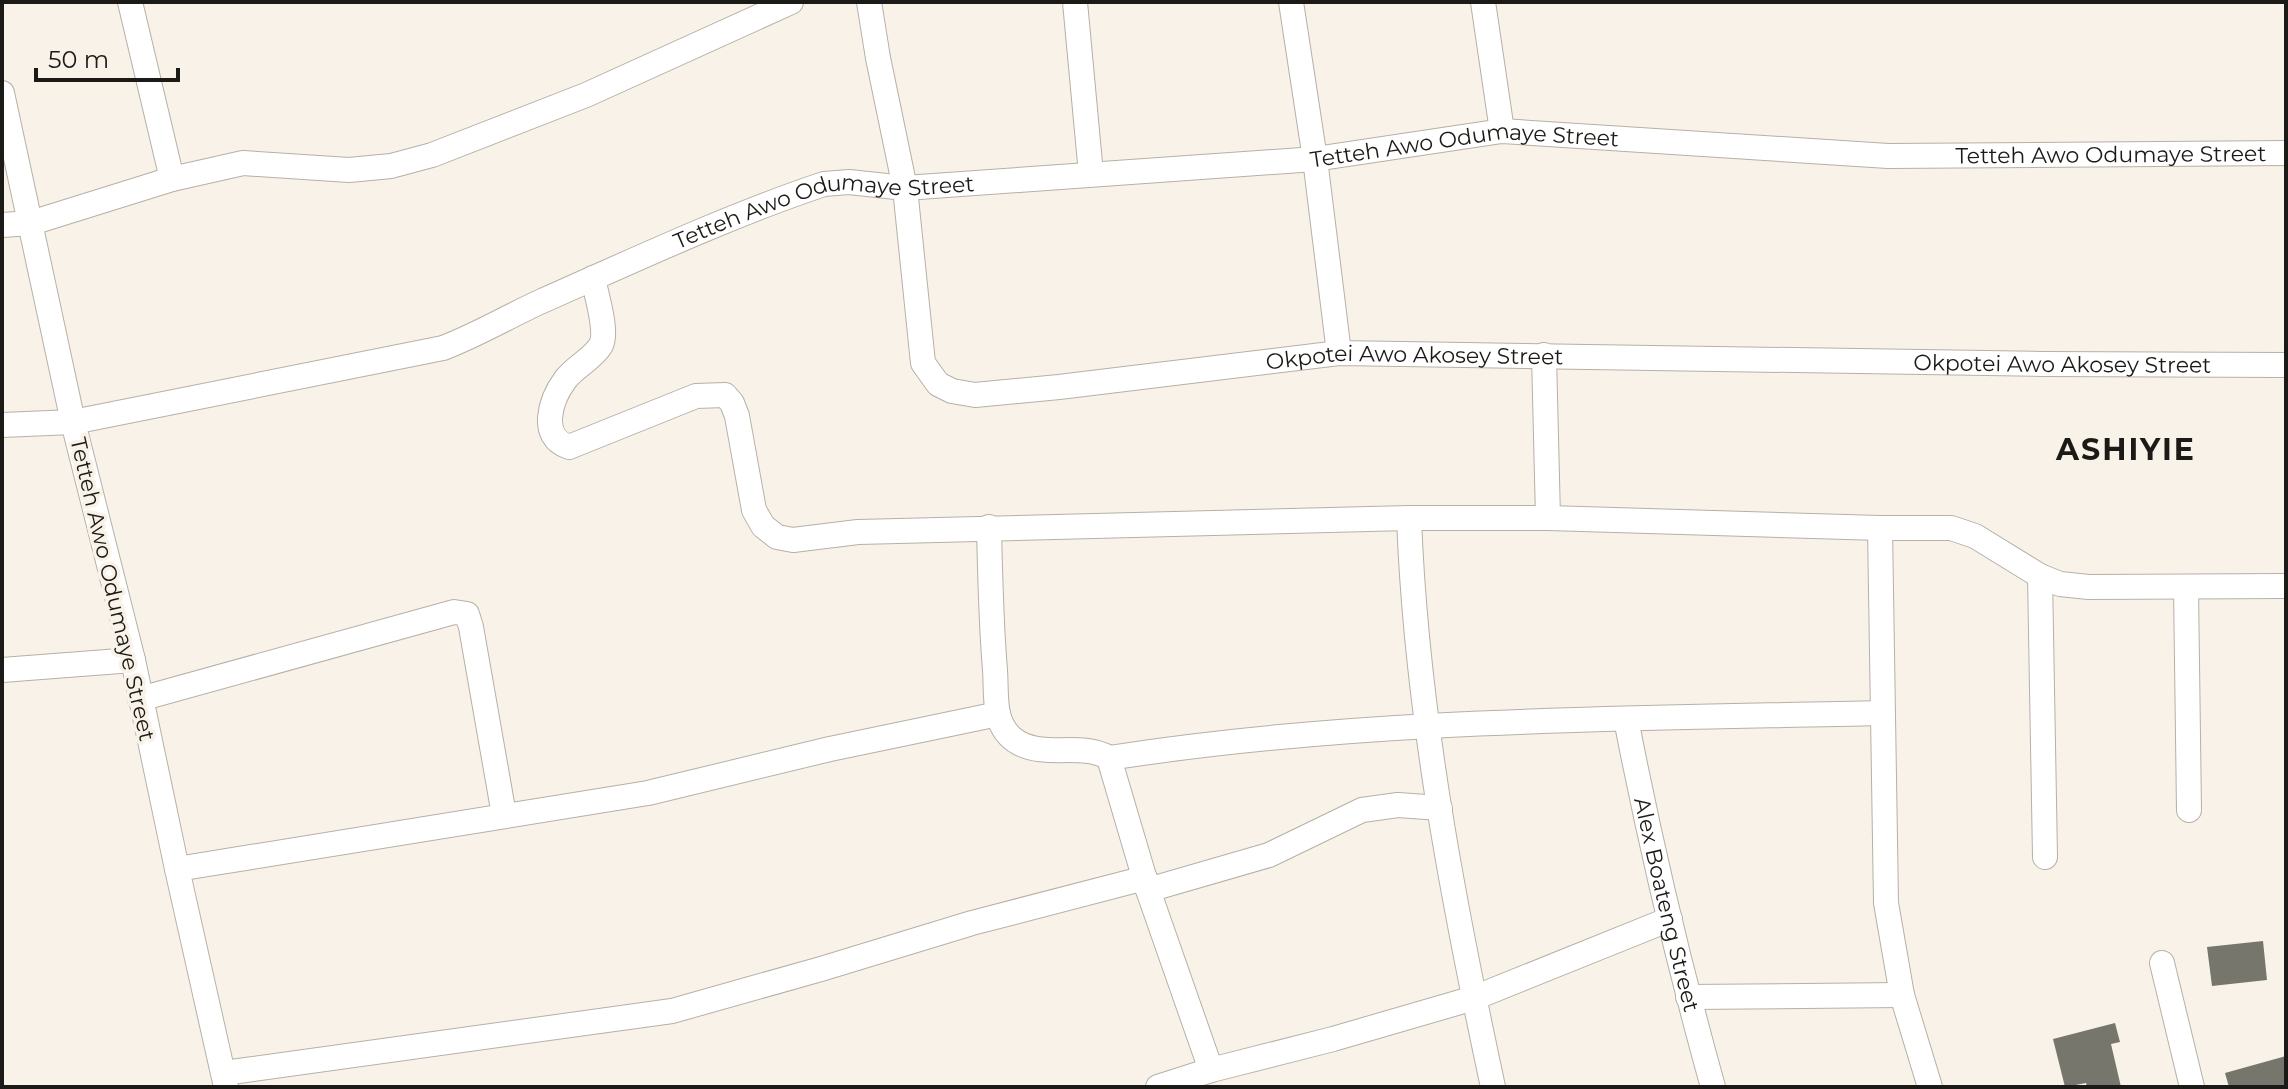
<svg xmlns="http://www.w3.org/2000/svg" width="2288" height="1089" viewBox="0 0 2288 1089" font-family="Montserrat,sans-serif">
<rect width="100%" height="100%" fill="#f9f2e8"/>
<!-- building -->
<path fill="#76766c" d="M2263 941 2267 980 2212 986 2207 947Z
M2115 1023 2120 1042 2111 1044 2121 1087H2087L2086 1083 2065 1087 2053 1039Z
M2286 1056V1087H2229L2225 1073Z"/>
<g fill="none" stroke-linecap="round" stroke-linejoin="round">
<!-- minor casing -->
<g stroke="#b6b0a6" stroke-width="26">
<g id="minor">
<path d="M130 2 172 179"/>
<path id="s1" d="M869 2 878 58 905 188 923 363 938 384 952 391 975 395 1059 387 1339 353 2043 364 2286 365"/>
<path d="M1075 2 1091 174"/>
<path d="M1291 2 1315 159 1339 353"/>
<path d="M1483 2 1502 131"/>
<path d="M2 93 73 422 2 425"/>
<path d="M2 225 31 223 172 179 243 163 349 170 391 166 432 155 586 95 791 2"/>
<path d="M593 278C596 294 608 331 601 345 593 359 574 367 565 380 551 399 538 437 569 447L696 396 725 395 732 403 737 416 754 510 763 526 777 537 793 540 858 532 1409 518H1548L1880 528H1951L1975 536 2040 576 2060 584 2089 587 2286 586"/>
<path d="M1544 355 1548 518"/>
<path d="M1409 518C1416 708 1453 901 1493 1087"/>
<path d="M989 527C990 575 991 623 995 670 996 684 995 700 998 714 1001 726 1008 737 1019 743 1047 758 1082 742 1109 758"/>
<path d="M1880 528 1886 903 1902 995 1930 1087"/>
<path d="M2040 576 2045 857"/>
<path d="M2186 588 2189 810"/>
<path d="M2 670 133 660"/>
<path d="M140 699 454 612 467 614 471 627 504 815"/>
<path id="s2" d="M1626 719C1650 843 1679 965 1713 1087"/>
<path d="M177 869 648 793 830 749 998 714"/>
<path d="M1148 890 1269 855 1362 810 1398 805 1440 808"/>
<path d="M2162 963 2192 1087"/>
<path d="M1688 997 1902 995"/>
<path d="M1211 1070 1148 890 1109 758C1365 718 1625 719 1883 713"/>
<path d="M224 1073 672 1011 821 969 972 923 1145 878"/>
<path id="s3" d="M226 1087 177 869 133 660 73 422 443 348C477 335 509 316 542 301 635 260 728 216 824 184L849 182 905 188 1315 159 1502 131 1888 156 2286 153"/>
<path d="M1158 1087 1211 1070 1333 1039 1474 998 1670 919"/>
</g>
</g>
<!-- minor -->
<use href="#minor" stroke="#fff" stroke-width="24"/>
</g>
<g text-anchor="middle" stroke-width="7" stroke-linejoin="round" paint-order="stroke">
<!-- street labels -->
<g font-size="22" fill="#1c1a16" stroke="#f9f2e8">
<text dy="8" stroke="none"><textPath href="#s3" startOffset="2118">Tetteh Awo Odumaye Street</textPath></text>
<text dy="8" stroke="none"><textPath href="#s3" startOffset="2766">Tetteh Awo Odumaye Street</textPath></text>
<text dy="8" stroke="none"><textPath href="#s3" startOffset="1470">Tetteh Awo Odumaye Street</textPath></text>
<text dy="8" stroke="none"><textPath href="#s1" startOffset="872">Okpotei Awo Akosey Street</textPath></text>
<text dy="8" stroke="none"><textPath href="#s1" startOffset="1520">Okpotei Awo Akosey Street</textPath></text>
<text transform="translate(113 589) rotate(77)" y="8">Tetteh Awo Odumaye Street</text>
<text dy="8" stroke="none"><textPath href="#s2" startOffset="190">Alex Boateng Street</textPath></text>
</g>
<!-- district labels -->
<g font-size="30" font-weight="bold" letter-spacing="2" fill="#1c1a16" stroke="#f9f2e8">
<text x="2126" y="460">ASHIYIE</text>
</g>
</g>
<!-- border -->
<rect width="2288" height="1089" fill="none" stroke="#1c1a16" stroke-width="8"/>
<!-- scale -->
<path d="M36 68v12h142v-12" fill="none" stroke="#1c1a16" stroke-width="4"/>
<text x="48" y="68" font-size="24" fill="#1c1a16" stroke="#f9f2e8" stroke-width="6" paint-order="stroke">50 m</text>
</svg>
